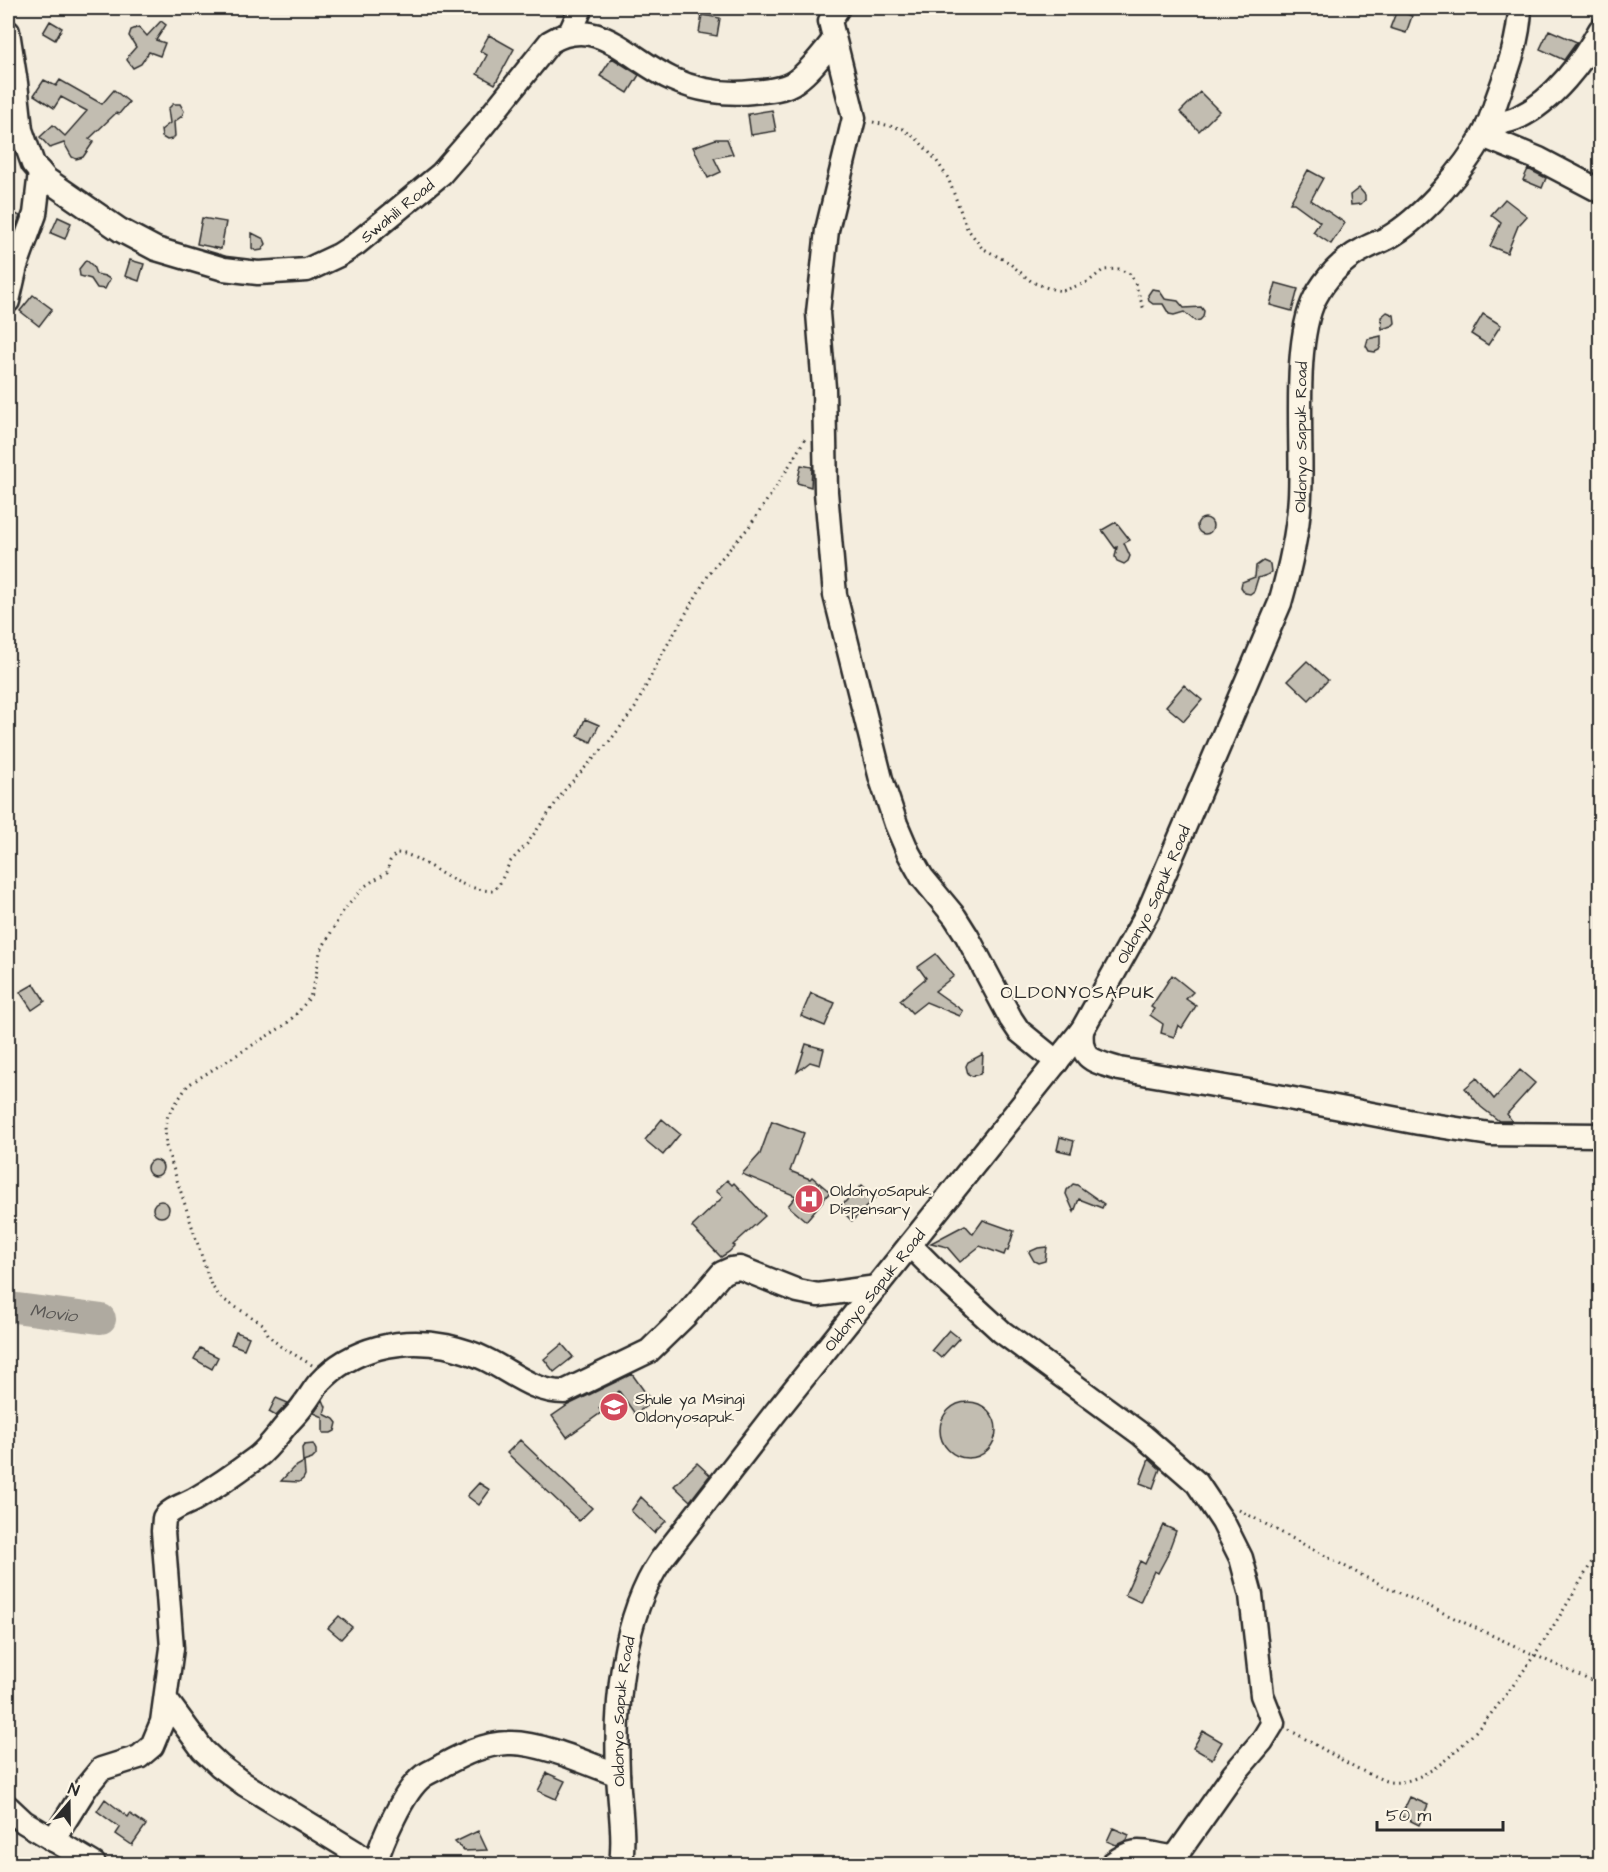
<svg xmlns="http://www.w3.org/2000/svg" width="1608" height="1872" viewBox="0 0 1608 1872" font-family="'Architects Daughter',sans-serif">
<rect width="100%" height="100%" fill="#f4edde"/>
<filter id="ink" filterUnits="userSpaceOnUse"><feTurbulence type="fractalNoise" baseFrequency=".0167" numOctaves="2"/><feDisplacementMap in="SourceGraphic" scale="12" xChannelSelector="R" yChannelSelector="G"/><feConvolveMatrix kernelMatrix="1 2 1 2 8 2 1 2 1" color-interpolation-filters="sRGB"/></filter>
<g filter="url(#ink)">
<g fill="none" stroke-linecap="round" stroke-linejoin="round">
<!-- river -->
<path stroke="#afaaa0" stroke-width="30" id="s1" d="M8 1307 101 1319"/>
</g>
<!-- building -->
<path fill="#c2bdb1" stroke="#2b2b2b" stroke-width="1.5" d="M1397 10 1412 16 1406 33 1390 28Z
M702 15 720 18 717 36 699 33Z
M50 21 62 28 55 40 43 33Z
M161 21 166 25 156 40 165 43 160 56 149 52 141 64 133 68 127 60 129 55 136 47 129 36 131 30 139 27 147 36Z
M1549 30 1577 42 1564 60 1540 49Z
M489 35 514 49 495 84 477 74 487 55 480 51Z
M612 58 639 75 628 93 600 76Z
M44 80 56 86 60 80 102 104 114 90 129 102 119 114 116 113 89 139 94 141 83 157 76 159 72 157 64 143 50 148 40 137 53 125 65 136 87 111 61 97 54 108 34 95Z
M1200 92 1219 111 1199 131 1180 112Z
M173 104H180L184 111 182 116 174 122 175 136 172 139 167 140 162 137 161 130 170 123 168 109Z
M772 110 776 131 751 135 748 114Z
M716 139H727L733 154 714 158 721 172 708 178 693 147Z
M1528 169 1546 178 1542 188 1523 180Z
M1308 170 1323 178 1311 200 1345 223 1331 244 1313 232 1320 222 1294 203H1290Z
M1359 188 1365 195V200L1361 204 1351 205 1350 195Z
M1505 199 1527 216 1518 226 1507 253 1490 246 1501 223 1491 215Z
M8 210 20 216 8 250Z
M58 217 71 223 65 239 51 233Z
M202 218 226 222 221 249 197 244Z
M252 233 264 239 266 244 262 250 256 251 252 248Z
M86 260 93 266 96 274 105 276 110 279 105 289 97 288 91 279 80 276 79 269Z
M130 260 144 264 139 281 125 276Z
M1276 283 1298 289 1292 311 1270 305Z
M1152 289 1159 290 1165 299 1178 301 1184 308 1201 307 1204 311 1203 317 1200 320 1195 321 1184 312 1174 315 1169 314 1163 304H1153L1149 301 1148 295Z
M33 295 52 309 39 326 20 311Z
M1387 312 1394 315 1395 323 1392 326 1382 329 1381 317Z
M1483 314 1501 325 1488 345 1471 334Z
M1381 336V345L1379 350 1375 352 1369 351 1366 346 1368 339Z
M801 465 812 467 811 487 797 483Z
M1197 526a8 8 0 1 1 16 0a8 8 0 1 1-16 0Z
M1116 522 1130 540 1124 543 1130 556 1128 561 1124 564 1117 561 1115 557 1117 547 1115 548 1102 530Z
M1263 561 1270 564 1271 572 1267 575 1258 578 1254 591 1250 594 1245 593 1241 587 1242 582 1255 577 1256 566Z
M1307 661 1328 680 1309 700 1288 680Z
M1184 685 1202 700 1184 721 1166 706Z
M585 719 599 725 591 742 578 736Z
M936 954 954 976 935 991 963 1011 960 1016 926 1002 912 1013 900 1000 926 978 918 967Z
M1172 975 1193 992 1186 999 1196 1006 1182 1028 1178 1025 1174 1037 1161 1033 1163 1024 1150 1015 1154 1009 1151 1007Z
M34 984 45 1001 32 1010 20 992Z
M811 993 835 1003 825 1026 801 1016Z
M806 1044 824 1049 820 1065 810 1062 797 1072Z
M983 1054 982 1070 980 1074 972 1076 968 1074 966 1066 968 1062Z
M1520 1070 1535 1083 1507 1114 1512 1121H1499L1481 1107 1465 1088 1477 1078 1494 1099Z
M662 1119 680 1134 663 1155 645 1140Z
M772 1121 804 1133 790 1171 810 1179 812 1177 830 1192 806 1221 788 1206 796 1196 742 1174 760 1154Z
M1060 1137 1074 1141 1071 1153 1057 1150Z
M147 1168a8 8 0 1 1 16 0a8 8 0 1 1-16 0Z
M727 1180 732 1185 734 1183 765 1216 733 1245 735 1246 729 1252 721 1257 692 1227 723 1197 716 1191Z
M1073 1184 1077 1185 1104 1204 1102 1208 1079 1199 1074 1212 1066 1194 1067 1190Z
M862 1185 875 1198 852 1221 839 1208Z
M153 1209a8 8 0 1 1 16 0a8 8 0 1 1-16 0Z
M983 1220 1014 1231 1008 1250H1006L1004 1255 980 1246 960 1262 947 1247 931 1243 965 1225 973 1234Z
M1047 1247 1045 1261 1038 1263 1034 1261 1029 1252 1038 1248Z
M949 1330 959 1338 941 1358 932 1350Z
M236 1332 249 1337 244 1349 231 1344Z
M562 1344 573 1357 554 1372 544 1359Z
M200 1348 218 1357 212 1369 194 1359Z
M632 1374 652 1402 635 1414 619 1391 599 1408 602 1412 567 1437 552 1416 568 1405Z
M276 1398 288 1403 276 1416 269 1412Z
M323 1400 326 1407 324 1414 334 1419 337 1423 335 1431 331 1433H323V1417L314 1413Z
M940 1430a28 28 0 1 1 56 0a28 28 0 1 1-56 0Z
M520 1440 592 1508 579 1521 507 1453Z
M313 1444 316 1450V1455L312 1459 303 1462 302 1448 304 1445Z
M1149 1459 1160 1469 1153 1488 1140 1483Z
M304 1462 305 1475 303 1479 299 1482 281 1481 293 1468Z
M697 1463 710 1475 690 1501 674 1486Z
M479 1483 490 1490 479 1505 467 1496Z
M641 1497 666 1521 654 1533 631 1511Z
M1163 1525 1176 1531 1166 1558 1158 1573 1154 1571 1140 1602 1125 1595 1140 1561 1145 1564Z
M339 1616 352 1627 341 1639 328 1628Z
M1203 1731 1222 1742 1212 1759 1193 1748Z
M547 1773 565 1781 556 1799 538 1791Z
M1410 1797 1428 1805 1419 1825 1401 1816Z
M105 1799 128 1817 130 1814 146 1825 132 1845 116 1834 120 1828 97 1811Z
M1113 1828 1129 1835 1127 1840 1116 1845 1107 1841Z
M478 1831 487 1850 464 1851 455 1842Z"/>
<g fill="none" stroke-linecap="round" stroke-linejoin="round">
<!-- minor casing -->
<g stroke="#2b2b2b" stroke-width="27">
<g id="minor">
<path d="M838 8 830 21 854 118 827 230 818 313 824 388 826 492 835 595 881 779 896 824 908 852 922 877 955 917 967 936 1011 1019 1019 1031 1057 1062"/>
<path id="s2" d="M8 32 16 83 21 130 33 164 46 179 120 230 156 249 224 269 258 273 307 270 339 255 356 244 441 174 481 128 550 42C597 13 631 61 672 79 696 90 725 95 752 92 765 91 785 90 796 81 810 71 822 55 833 41"/>
<path d="M570 33 581 8"/>
<path d="M1488 125C1499 123 1510 122 1519 117 1553 101 1583 61 1600 30"/>
<path d="M1483 136 1539 159 1600 191"/>
<path d="M8 301 16 266 35 214 40 172"/>
<path d="M1082 1030C1079 1060 1094 1061 1119 1069L1267 1094 1419 1123 1490 1134 1600 1135"/>
<path d="M910 1245 940 1275 1002 1332 1142 1435 1197 1483 1223 1522 1241 1558 1251 1595 1262 1695 1273 1723 1262 1741 1233 1775 1178 1853 1171 1857C1142 1853 1137 1845 1112 1864"/>
<path d="M167 1701 203 1750 220 1766 244 1784 355 1852 371 1864"/>
<path d="M8 1807 24 1822 94 1864"/>
<path d="M53 1840 87 1786 101 1769 139 1757 152 1746 162 1722 172 1648 163 1531 164 1518C171 1508 185 1505 195 1499 216 1487 236 1473 256 1458 268 1449 276 1437 286 1425 292 1418 299 1412 304 1404 310 1397 314 1388 320 1382 351 1348 402 1337 446 1346 459 1349 473 1353 485 1359 512 1372 533 1392 564 1392L649 1351 686 1315 722 1273 731 1269 740 1268 798 1291 818 1295 877 1287"/>
<path d="M375 1864C382 1841 403 1791 423 1776 429 1772 437 1769 443 1765 464 1754 483 1744 508 1743 538 1741 589 1764 618 1775"/>
<path id="s3" d="M621 1864C625 1834 619 1803 618 1773 615 1704 622 1618 661 1560L776 1412 1082 1030 1149 910 1280 603C1290 568 1298 533 1300 496 1303 442 1292 344 1315 298 1325 279 1342 260 1362 250 1372 244 1384 241 1394 234 1425 214 1464 169 1482 137 1489 126 1493 112 1497 99 1508 69 1519 40 1520 8"/>
</g>
</g>
<!-- path -->
<path stroke="#2b2b2b" stroke-width="3" stroke-dasharray="1.5 4.5" stroke-linecap="butt" d="M873 122 903 129 918 140 936 160 948 178 967 228 982 248 1008 262 1032 282 1048 288 1062 291 1088 282 1103 270 1119 269 1130 274 1135 283 1144 310
M312 1365 280 1346 269 1336 263 1324 221 1298 211 1285 166 1146 165 1126 168 1115 188 1085 285 1025 299 1011 310 997 315 981 320 952 343 911 365 886 387 872 390 861 396 853C410 853 419 861 431 867 450 879 470 890 493 891L499 885 510 862 527 844 567 787 609 742 635 708 662 654 712 569 749 527 782 478 806 437
M1239 1510 1365 1577 1600 1685
M1289 1730C1316 1744 1341 1761 1369 1774 1376 1776 1383 1781 1390 1782 1463 1791 1568 1603 1600 1548"/>
<!-- minor -->
<use href="#minor" stroke="#fcf5e5" stroke-width="22"/>
</g>
</g>
<!-- icons -->
<defs>
<g id="hospital-disc" transform="scale(1.5)"><circle r="9.5" fill="#d1495b" stroke="#fcf5e5"/><path d="M-5-5h3v3.5h4V-5h3V5h-3V1.5h-4V5h-3Z" fill="#fff"/></g>
<g id="school-disc" transform="scale(1.5)"><circle r="9.5" fill="#d1495b" stroke="#fcf5e5"/><path d="M0-5L7-2L0 1L-7-2ZM-4 1L0 2.5L4 1V4Q0 6-4 4Z" fill="#fff"/></g>
</defs>
<g fill-rule="evenodd">
<use href="#hospital-disc" x="809" y="1199"/>
<use href="#school-disc" x="614" y="1407"/>
</g>
<g text-anchor="middle" stroke-width="4.5" stroke-linejoin="round" paint-order="stroke">
<!-- street labels -->
<g font-size="16" fill="#2b2b2b" stroke="#fcf5e5">
<text dy="6" stroke="none"><textPath href="#s2" startOffset="548">Swahili Road</textPath></text>
<text dy="6" stroke="none"><textPath href="#s3" startOffset="1628">Oldonyo Sapuk Road</textPath></text>
<text dy="6" stroke="none"><textPath href="#s3" startOffset="1142">Oldonyo Sapuk Road</textPath></text>
<text dy="6" stroke="none"><textPath href="#s3" startOffset="656">Oldonyo Sapuk Road</textPath></text>
<text dy="6" stroke="none"><textPath href="#s3" startOffset="153">Oldonyo Sapuk Road</textPath></text>
</g>
<!-- poi labels -->
<g font-size="16" fill="#2b2b2b" stroke="#fcf5e5" text-anchor="start">
<text x="830" y="1196">OldonyoSapuk<tspan x="830" dy="18">Dispensary</tspan></text>
<text x="635" y="1404">Shule ya Msingi<tspan x="635" dy="18">Oldonyosapuk</tspan></text>
</g>
<!-- neighbourhood labels -->
<g font-size="18" letter-spacing="1.5" fill="#2b2b2b" stroke="#fcf5e5">
<text x="1078" y="998">OLDONYOSAPUK</text>
</g>
<!-- water labels -->
<g font-size="18" font-style="italic" fill="#595754" stroke="#fcf5e5">
<text dy="6" stroke="none"><textPath href="#s1" startOffset="46">Movio</textPath></text>
</g>
</g>
<!-- margin -->
<rect width="1608" height="1872" fill="none" stroke="#fcf5e5" stroke-width="30"/>
<rect x="15" y="15" width="1578" height="1842" fill="none" stroke="#2b2b2b" stroke-width="2" filter="url(#ink)"/>
<!-- north arrow -->
<g transform="translate(69 1803) rotate(20)" stroke="#fcf5e5" stroke-width="4.5" paint-order="stroke">
<path d="M0-4.5L10 22L0 15L-10 22Z" fill="#2b2b2b"/>
<text y="-9" font-size="16" font-weight="bold" text-anchor="middle" fill="#2b2b2b">N</text>
</g>
<!-- scale -->
<path d="M1377 1821v9h126v-9" fill="none" stroke="#2b2b2b" stroke-width="3"/>
<text x="1386" y="1821" font-size="18" fill="#2b2b2b" stroke="#fcf5e5" stroke-width="4.5" paint-order="stroke">50 m</text>
</svg>
